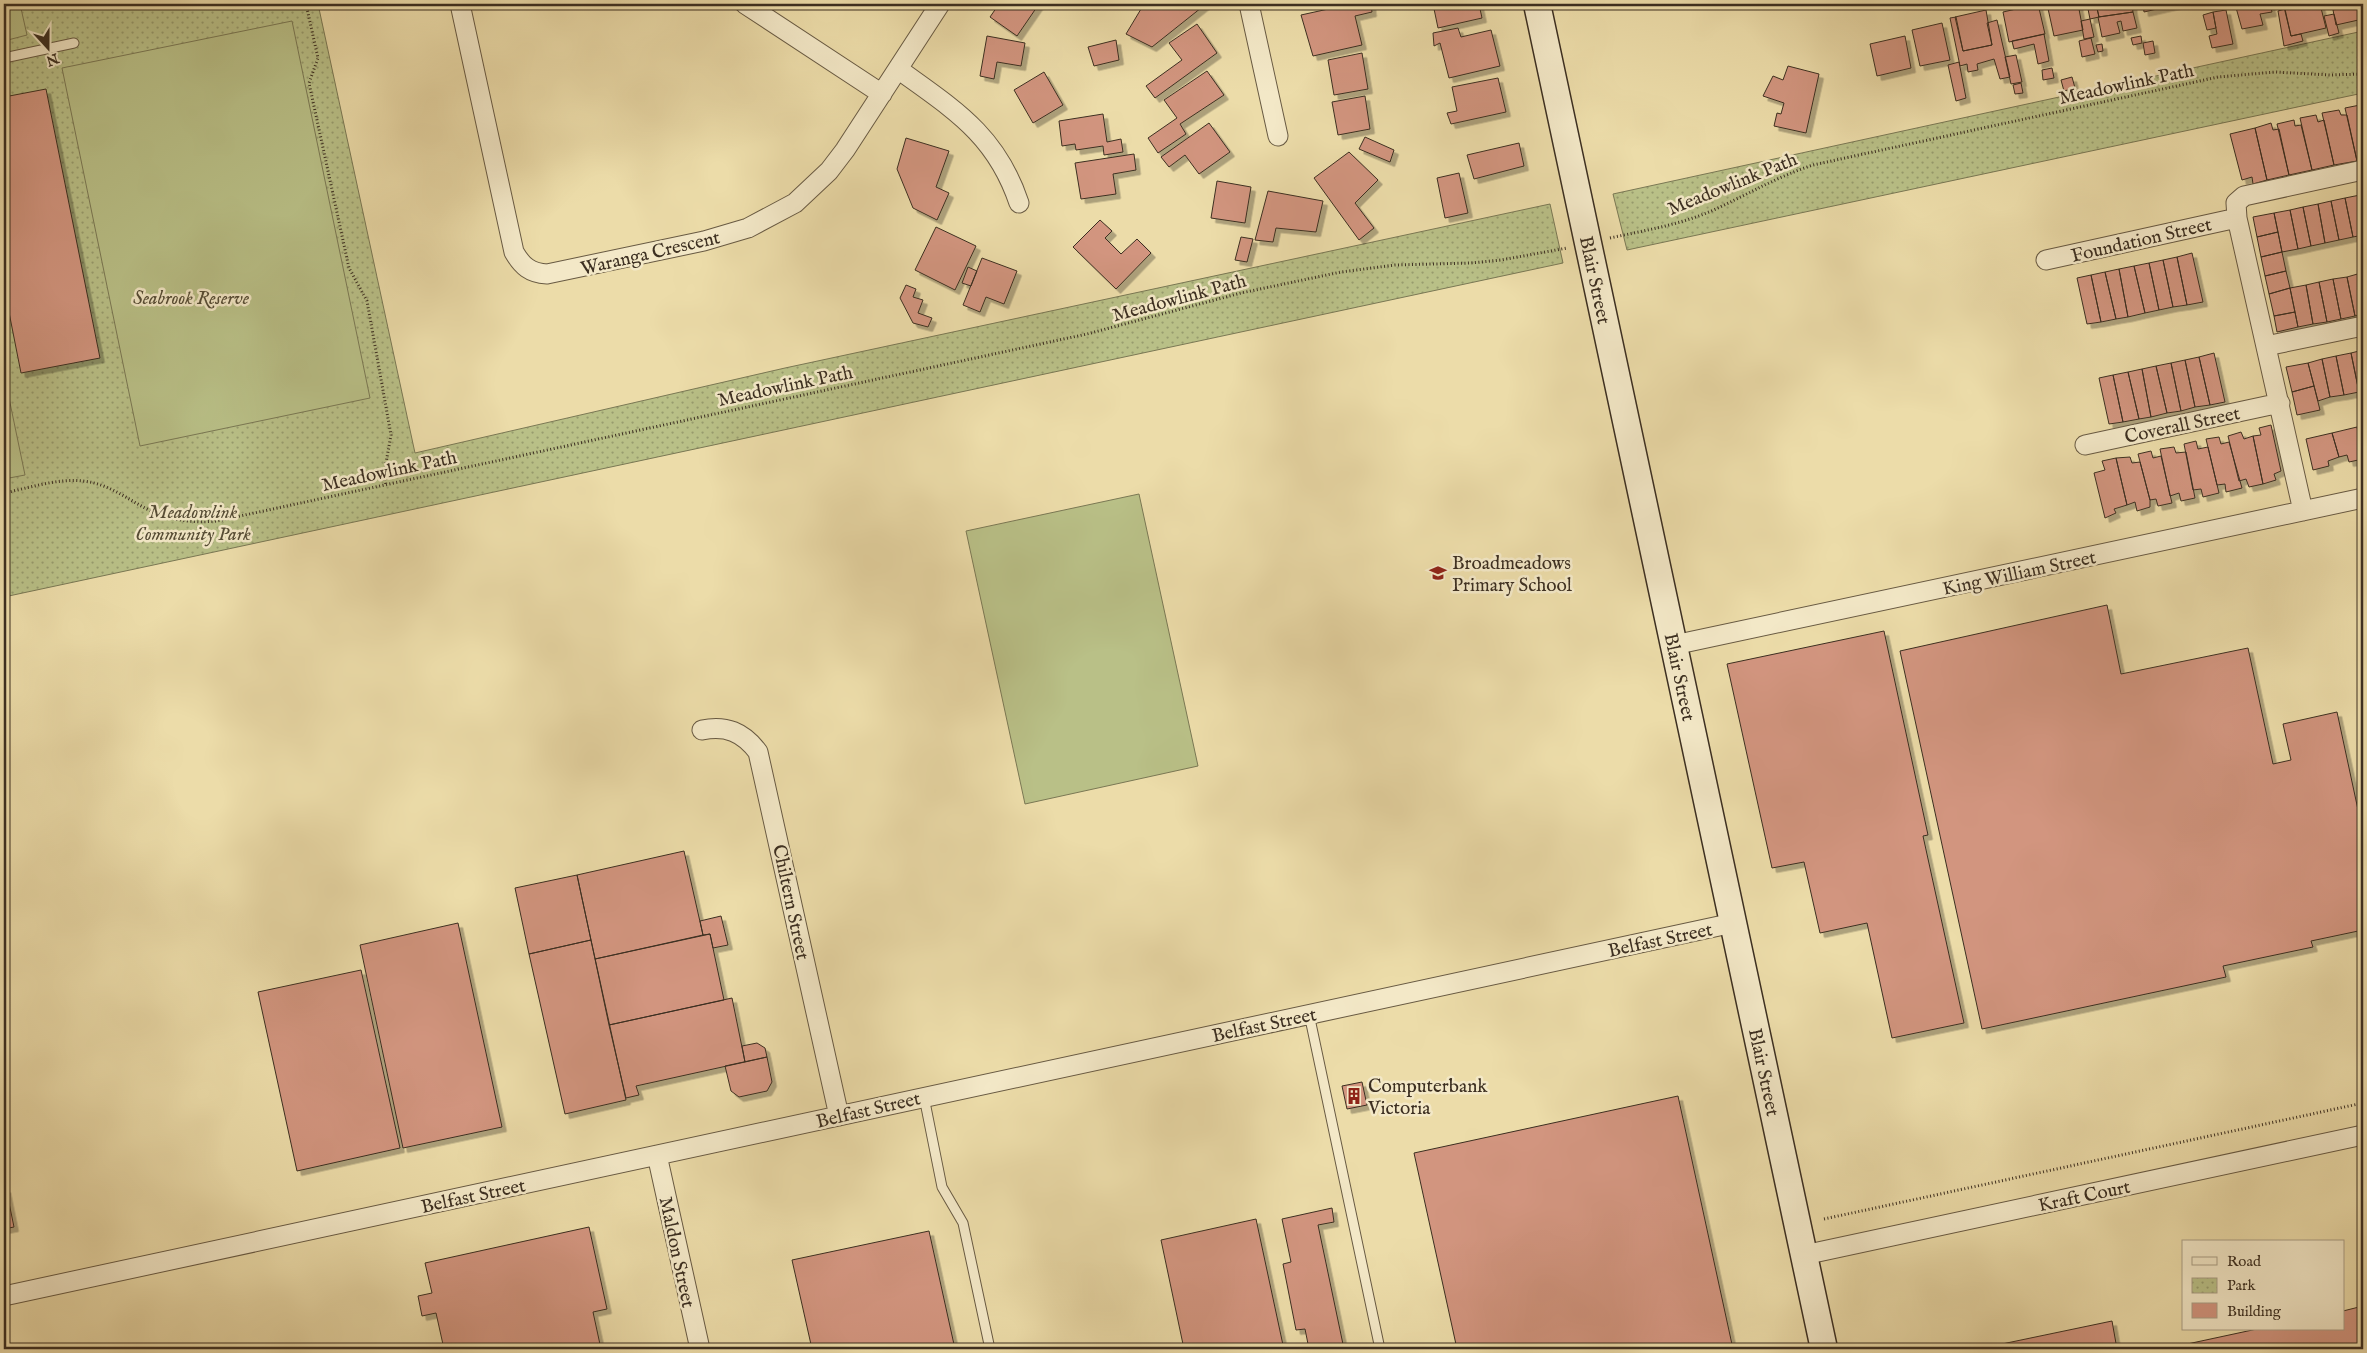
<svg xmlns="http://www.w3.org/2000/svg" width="2367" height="1353" viewBox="0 0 2367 1353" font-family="'IM FELL English',serif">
<defs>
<pattern id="park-dots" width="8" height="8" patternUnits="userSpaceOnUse" patternTransform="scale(1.25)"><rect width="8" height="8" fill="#b9c087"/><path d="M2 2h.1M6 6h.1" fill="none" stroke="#989c6e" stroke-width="1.8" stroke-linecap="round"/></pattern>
<filter id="shadow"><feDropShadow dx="4.5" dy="4.5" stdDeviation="0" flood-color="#0004"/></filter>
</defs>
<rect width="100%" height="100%" fill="#ecdca9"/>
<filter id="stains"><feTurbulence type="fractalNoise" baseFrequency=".004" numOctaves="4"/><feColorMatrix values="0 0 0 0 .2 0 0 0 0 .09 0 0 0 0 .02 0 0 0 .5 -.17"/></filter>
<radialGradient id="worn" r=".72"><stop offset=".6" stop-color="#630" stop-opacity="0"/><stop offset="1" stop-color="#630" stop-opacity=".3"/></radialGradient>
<!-- park -->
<path fill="url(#park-dots)" stroke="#7a7854" d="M4 4H318L415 453 785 368 1550 204 1563 263 4 597Z
M2363 31V93L1627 250 1613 194Z"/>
<!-- garden -->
<path fill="#b9c087" stroke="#7a7854" d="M4 4H20L27 35 4 41Z
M292 21 370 398 140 446 62 68Z
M4 374 25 475 4 479Z
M1139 494 1198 766 1025 804 966 531Z"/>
<!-- building -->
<path fill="#d2957f" stroke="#3c2f21" filter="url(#shadow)" d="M999 4H1039L1017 36 990 17Z
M1144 4H1206L1152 47 1126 34Z
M1351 4H1371L1372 12 1355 16 1362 45 1313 56 1301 15Z
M1433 4H1479L1482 18 1438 28Z
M2038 4 2045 34 2009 42 2003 12Z
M2047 4H2078L2083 30 2054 36Z
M2087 4H2096L2099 17 2090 19Z
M2096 4H2132L2133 12 2099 17Z
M2143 4H2179L2144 12Z
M2235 4H2270L2272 12 2260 14 2263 25 2242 29Z
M2289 4H2320L2326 28 2291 36 2284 7 2289 6Z
M2336 4H2363V19L2336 25 2333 10 2337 9Z
M2285 9 2291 36 2301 34 2303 41 2284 46 2278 11Z
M1986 10 1992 45 1963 51 1955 17Z
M2226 10 2233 44 2212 48 2209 36 2217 34 2213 12Z
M2133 12 2137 28 2123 31 2121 21 2117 22 2120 33 2102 37 2098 17Z
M2213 12 2216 28 2207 30 2203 15Z
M2334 14 2339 33 2329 36 2324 16Z
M1956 17 1963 51 1992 45 1987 23 1997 20 2010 77 2000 79 1994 59 1977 64 1978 70 1968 72 1967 64 1960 66 1950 18Z
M2090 19 2094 37 2084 39 2081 21Z
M1942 23 1950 60 1920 66 1912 30Z
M1197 24 1217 53 1155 98 1146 86 1182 60 1169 43Z
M1458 28 1461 37 1491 30 1500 66 1449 78 1440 43 1434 46 1433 33Z
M2044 34 2049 61 2038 64 2034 44 2014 49 2012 41Z
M987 36 1025 43 1021 66 997 62 994 79 980 76Z
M1905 36 1911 68 1877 76 1870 44Z
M2141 36 2142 43 2133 45 2131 38Z
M2091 38 2095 54 2082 57 2079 41Z
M1116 40 1119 60 1094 66 1088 47Z
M2153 41 2155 53 2145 55 2143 43Z
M2102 44 2103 51 2098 52 2096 45Z
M1362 53 1368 89 1334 95 1328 60Z
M2016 55 2022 82 2011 84 2005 57Z
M1959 62 1966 98 1956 101 1948 65Z
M1788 66 1819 74 1806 133 1774 126 1777 113 1781 114 1784 103 1763 96 1773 76 1783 80Z
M2052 68 2054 78 2043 80 2042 70Z
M1207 71 1224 95 1180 124 1186 134 1158 153 1148 138 1177 118 1164 100Z
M1044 72 1063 105 1033 123 1014 90Z
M2072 77 2075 88 2064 91 2061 80Z
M1498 78 1506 112 1451 124 1447 113 1457 111 1452 87Z
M2021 83 2023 93 2015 94 2013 85Z
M46 89 100 358 21 373 4 287V97Z
M1365 96 1370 129 1338 135 1332 102Z
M2360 105 2363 111V160L2357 161 2345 108Z
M2339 110 2341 115H2347L2357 161 2334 165 2322 113Z
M1103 114 1107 142 1121 139 1123 152 1104 155 1103 146 1076 150 1075 144 1062 146 1059 121Z
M2316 115 2318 122 2324 120 2334 165 2312 170 2300 118Z
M2294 120 2295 126 2301 125 2312 170 2289 175 2277 124Z
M1209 123 1230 152 1199 174 1185 155 1169 167 1161 157Z
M2271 123 2273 130 2279 129 2289 175 2267 180 2255 128Z
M2255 128 2267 180 2253 184 2252 177 2242 180 2230 134Z
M1365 137 1394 150 1390 162 1359 149Z
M906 138 949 151 936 187 949 193 937 220 913 208 897 169Z
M1519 143 1524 166 1474 179 1467 155Z
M1349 152 1378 180 1355 203 1374 228 1359 240 1314 178Z
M1134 154 1136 170 1113 174 1116 194 1081 199 1075 163Z
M1459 173 1468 213 1445 218 1437 178Z
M1217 181 1251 187 1245 223 1211 218Z
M1268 191 1323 201 1316 232 1276 228 1273 242 1255 240Z
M2360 195 2363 212V235L2353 237 2345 198Z
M2345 198 2353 237 2339 240 2331 201Z
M2331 201 2339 240 2325 243 2318 204Z
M2318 204 2325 243 2311 246 2303 207Z
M2303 207 2311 246 2298 249 2290 210Z
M2290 210 2298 249 2282 252 2274 213Z
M2274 213 2278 232 2257 237 2253 217Z
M1100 220 1112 231 1105 238 1121 254 1137 239 1151 253 1116 289 1073 247Z
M936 227 976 246 955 290 915 270Z
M2278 232 2282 252 2261 257 2257 237Z
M1241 237 1253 239 1247 262 1235 260Z
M2282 252 2286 271 2265 276 2261 257Z
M2192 253 2203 302 2187 305 2177 257Z
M2177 257 2187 305 2173 307 2163 260Z
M982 258 1017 271 1004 304 986 297 980 312 963 305Z
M2163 260 2173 307 2159 310 2149 263Z
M2149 263 2159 310 2145 313 2134 266Z
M2134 266 2145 313 2128 317 2119 269Z
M968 267 977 271 971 286 962 283Z
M2119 269 2128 317 2116 319 2105 272Z
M2286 271 2290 288 2269 294 2265 276Z
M2105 272 2116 319 2101 322 2091 275Z
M2361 273 2363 314 2355 316 2347 277Z
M2091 275 2101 322 2087 324 2077 278Z
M2347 277 2355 316 2341 319 2333 279Z
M2333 279 2341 319 2327 322 2319 282Z
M2319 282 2327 322 2313 324 2306 285Z
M906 285 916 289 913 297 923 300 918 313 932 318 928 327 913 323 900 298Z
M2306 285 2313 324 2298 327 2290 288Z
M2290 288 2295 312 2274 316 2269 294Z
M2295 312 2298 327 2277 332 2274 316Z
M2363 350V391L2359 392 2351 353Z
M2214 353 2225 402 2210 405 2199 357Z
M2351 353 2359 392 2344 395 2336 356Z
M2336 356 2344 395 2330 397 2322 359Z
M2199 357 2210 405 2195 407 2185 360Z
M2322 359 2330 397 2318 401 2308 363Z
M2185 360 2195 407 2181 411 2171 363Z
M2171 363 2181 411 2167 413 2156 366Z
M2308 363 2314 386 2292 392 2286 367Z
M2156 366 2167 413 2151 417 2142 369Z
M2142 369 2151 417 2139 419 2128 372Z
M2128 372 2139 419 2123 422 2113 375Z
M2113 375 2123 422 2109 424 2099 378Z
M2314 386 2320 410 2297 415 2292 392Z
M2271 425 2281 471 2274 474 2276 480 2263 484 2253 436 2261 435 2259 428Z
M2357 427 2363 459 2349 462 2347 455 2339 457 2332 433Z
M2241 432 2244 439 2253 436 2263 484 2249 487 2246 479 2239 481 2228 436Z
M2332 433 2339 457 2328 461 2329 466 2313 470 2306 439Z
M2219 437 2221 444 2229 442 2242 488 2226 492 2225 484 2217 485 2206 439Z
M2196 441 2198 449 2208 447 2219 493 2203 497 2201 489 2193 490 2184 444Z
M2174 447 2176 453 2186 452 2195 498 2181 501 2179 493 2170 496 2160 449Z
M2151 451 2153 458 2161 456 2172 503 2158 506 2156 499 2150 500 2138 454Z
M2130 457 2132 463 2140 462 2150 500V507L2137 511 2135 502 2127 505 2116 458Z
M2116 458 2127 505 2114 509 2116 513 2105 518 2094 473 2105 470 2102 461Z
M2107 605 2121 674 2248 648 2273 764 2291 760 2283 724 2337 712 2363 833V930L2311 941 2313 947 2223 966 2226 977 1982 1029 1900 651Z
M1884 631 1928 835 1923 836 1964 1023 1892 1038 1867 923 1820 933 1804 862 1772 868 1727 664Z
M684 851 703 935 595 959 577 875Z
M577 875 591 940 529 954 515 888Z
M721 916 728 945 713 948 710 934 703 935 700 921Z
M458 923 502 1127 403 1148 360 945Z
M710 934 724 1000 609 1025 595 959Z
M591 940 626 1100 565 1114 529 954Z
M361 970 400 1148 297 1171 258 992Z
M732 998 745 1062 636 1086 639 1095 626 1098 609 1025Z
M757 1043 765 1048 767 1057 745 1062 742 1046Z
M767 1057 772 1082 767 1091 739 1097 731 1091 725 1066Z
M1362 1082 1367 1105 1347 1109 1342 1086Z
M1678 1096 1733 1349H1457L1414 1153Z
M6 1188 14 1227 4 1229V1189Z
M1332 1208 1334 1222 1318 1225 1344 1349H1309L1305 1329 1296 1330 1283 1264 1291 1262 1282 1219Z
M1256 1219 1283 1345 1265 1349H1184L1161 1240Z
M589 1227 607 1309 593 1312 601 1349H444L436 1313 422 1316 418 1296 432 1293 425 1263Z
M929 1231 955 1349H812L792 1260Z
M2363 1306V1349H2164L2257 1329H2343V1311Z
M2112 1321 2117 1349H1978Z"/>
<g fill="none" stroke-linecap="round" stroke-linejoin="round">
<!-- lane casing -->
<g stroke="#685a43" stroke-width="11">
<path id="lane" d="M4 58 74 43
M1309 1014 1380 1349
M924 1097 942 1187 963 1223 990 1349"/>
</g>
<!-- street casing -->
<g stroke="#685a43" stroke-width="21">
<path id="street" d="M460 4 514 252C522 266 530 273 547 274L704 241 748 228 795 203 829 171 845 150 940 4
M745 4 882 94
M1249 4 1278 136
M898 69C953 109 996 134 1019 203
M2046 260 2237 218
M2266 346 2363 326
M2085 445 2280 403
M2303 511 2237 218 2236 203 2244 196 2363 170
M1674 645 2363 498
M702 730C726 725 743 732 758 752L839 1116
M657 1155 700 1349
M1804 1255 2363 1135
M4 1296 1733 923"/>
</g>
<!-- secondary casing -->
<g stroke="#3c2f21" stroke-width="29">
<g id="secondary">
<path id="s1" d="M1537 4 1824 1349"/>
</g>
</g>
<!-- path -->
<path stroke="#3c2f21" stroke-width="3" stroke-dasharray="1 2.5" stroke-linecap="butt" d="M306 4 318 58 309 83 349 268 367 301 391 435 384 474 386 485
M1610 238C1647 230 1684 224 1718 208 1750 193 1779 176 1813 165L2218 77 2275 72 2330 75 2363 74
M4 493C29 488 58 478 83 481 111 484 129 501 153 512 173 521 196 523 217 521L1087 334 1241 293 1341 272 1395 265 1471 263 1501 260 1567 248
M1824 1219 2363 1103"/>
<!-- lane -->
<use href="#lane" stroke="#f3e8c7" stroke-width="9"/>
<!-- street -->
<use href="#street" stroke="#f3e8c7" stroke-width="19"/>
<!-- secondary -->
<use href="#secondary" stroke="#f3e8c7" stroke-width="26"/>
</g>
<!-- icons -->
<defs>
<g id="school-bare" transform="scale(1.35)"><path d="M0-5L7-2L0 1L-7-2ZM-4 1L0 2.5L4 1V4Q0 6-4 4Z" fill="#8f2418" stroke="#f3e8c7" stroke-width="2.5" paint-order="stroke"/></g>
<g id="building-bare" transform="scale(1.35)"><path d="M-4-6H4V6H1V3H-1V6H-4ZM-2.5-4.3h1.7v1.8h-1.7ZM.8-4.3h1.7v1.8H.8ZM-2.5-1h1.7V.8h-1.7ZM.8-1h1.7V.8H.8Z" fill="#8f2418" stroke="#f3e8c7" stroke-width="2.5" paint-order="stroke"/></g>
</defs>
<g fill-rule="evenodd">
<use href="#school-bare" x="1438" y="573"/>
<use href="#building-bare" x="1354" y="1096"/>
</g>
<g text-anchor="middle" stroke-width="5" stroke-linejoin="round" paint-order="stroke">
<!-- street labels -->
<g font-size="19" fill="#3c2f21" stroke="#f3e8c7">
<text transform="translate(2126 83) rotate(-12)" y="7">Meadowlink Path</text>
<text transform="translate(1732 183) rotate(-22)" y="7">Meadowlink Path</text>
<text transform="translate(2141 239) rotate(-13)" y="7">Foundation Street</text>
<text transform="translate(650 252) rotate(-13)" y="7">Waranga Crescent</text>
<text dy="7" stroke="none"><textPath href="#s1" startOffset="282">Blair Street</textPath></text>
<text transform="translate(1179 297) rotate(-15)" y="7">Meadowlink Path</text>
<text transform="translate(785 385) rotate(-12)" y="7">Meadowlink Path</text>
<text transform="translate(2182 424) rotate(-12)" y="7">Coverall Street</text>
<text transform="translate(389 470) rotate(-12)" y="7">Meadowlink Path</text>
<text transform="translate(2019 572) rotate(-12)" y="7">King William Street</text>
<text dy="7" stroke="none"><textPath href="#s1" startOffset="688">Blair Street</textPath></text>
<text transform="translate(792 902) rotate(78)" y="7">Chiltern Street</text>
<text transform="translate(1660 939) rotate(-12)" y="7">Belfast Street</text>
<text transform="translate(1264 1024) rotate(-12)" y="7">Belfast Street</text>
<text dy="7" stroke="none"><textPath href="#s1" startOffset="1092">Blair Street</textPath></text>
<text transform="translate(868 1109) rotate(-13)" y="7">Belfast Street</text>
<text transform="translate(473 1195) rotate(-12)" y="7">Belfast Street</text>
<text transform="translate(2084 1195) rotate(-12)" y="7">Kraft Court</text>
<text transform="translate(678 1252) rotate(78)" y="7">Maldon Street</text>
</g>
<!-- park labels -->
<g font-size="19" font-style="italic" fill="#554c35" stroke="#f3e8c7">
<text x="191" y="304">Seabrook Reserve</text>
<text x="193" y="518">Meadowlink<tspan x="193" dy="22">Community Park</tspan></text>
</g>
<!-- poi labels -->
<g font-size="19" fill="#3c2f21" stroke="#f3e8c7" text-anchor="start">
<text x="1452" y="569">Broadmeadows<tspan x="1452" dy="22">Primary School</tspan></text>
<text x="1368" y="1092">Computerbank<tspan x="1368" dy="22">Victoria</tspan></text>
</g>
</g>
<!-- margin -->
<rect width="2367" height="1353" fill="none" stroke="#ecdca9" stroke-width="20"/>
<rect x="5" y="5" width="2357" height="1343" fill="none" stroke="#3c2f21" stroke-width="2.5"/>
<rect x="10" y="10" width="2347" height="1333" fill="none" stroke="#3c2f21"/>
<!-- legend -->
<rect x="2182" y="1240" width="162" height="90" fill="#f3e8c7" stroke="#aa9e85"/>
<rect x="2192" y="1257" width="25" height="8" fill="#f3e8c7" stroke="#aa9e85"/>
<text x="2227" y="1266" font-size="15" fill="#3c2f21">Road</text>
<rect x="2192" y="1278" width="25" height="15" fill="url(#park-dots)" stroke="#aa9e85"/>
<text x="2227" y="1290" font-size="15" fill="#3c2f21">Park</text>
<rect x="2192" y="1303" width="25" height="15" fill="#d2957f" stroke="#aa9e85"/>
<text x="2227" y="1316" font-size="15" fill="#3c2f21">Building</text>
<!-- north arrow -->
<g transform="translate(48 48) rotate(159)" stroke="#f3e8c7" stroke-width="4" paint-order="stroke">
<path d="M0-4L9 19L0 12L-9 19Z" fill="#3c2f21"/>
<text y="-8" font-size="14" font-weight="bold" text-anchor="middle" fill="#3c2f21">N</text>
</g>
<rect width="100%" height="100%" filter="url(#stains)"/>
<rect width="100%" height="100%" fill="url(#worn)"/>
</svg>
